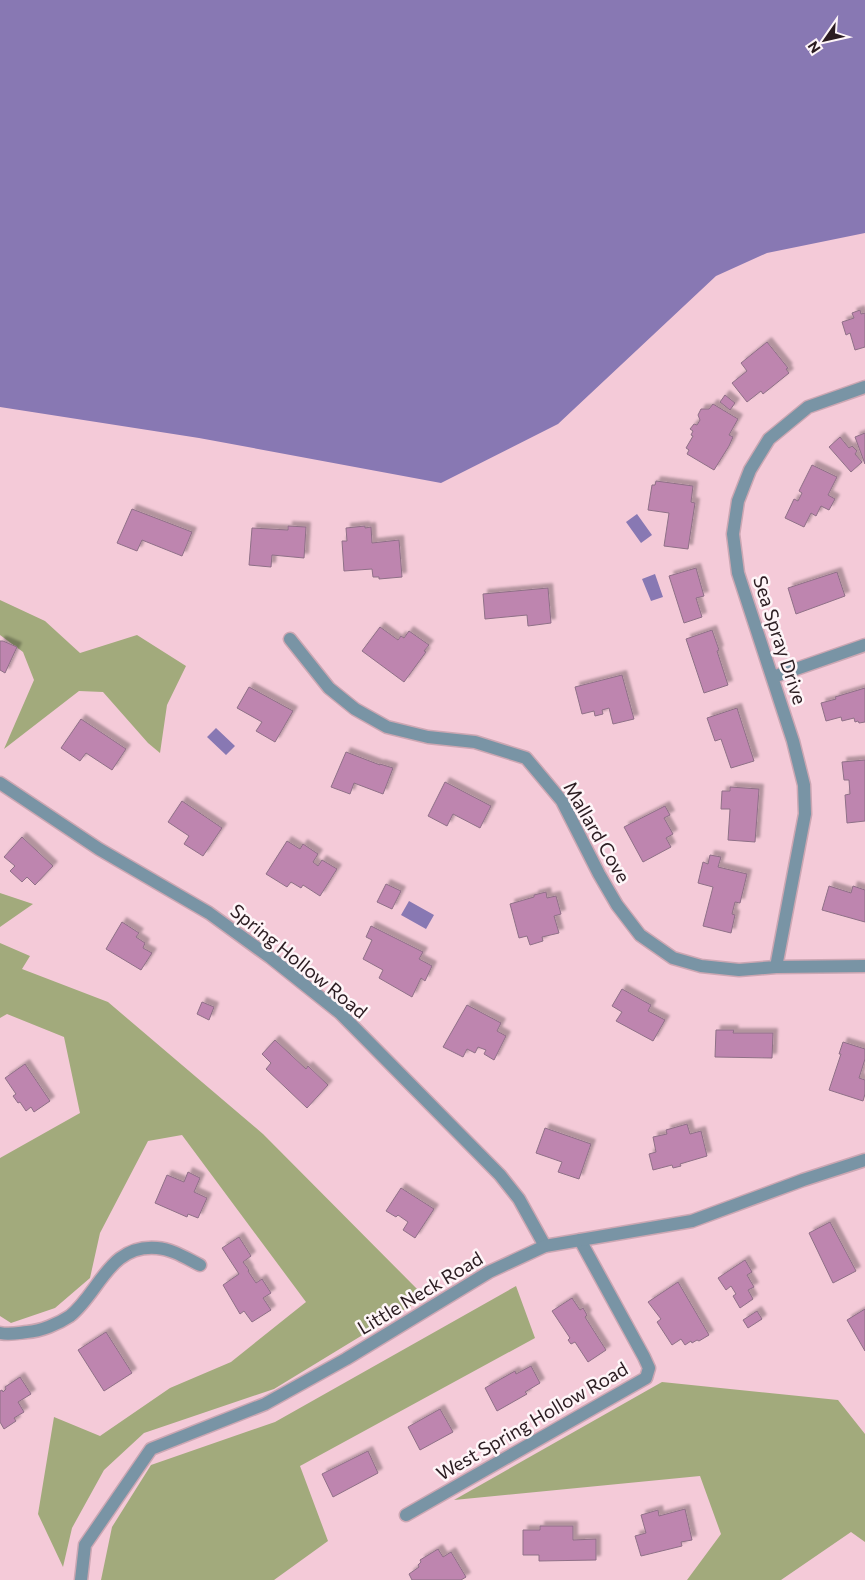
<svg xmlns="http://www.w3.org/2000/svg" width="865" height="1580" viewBox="0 0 865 1580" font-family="Commissioner,sans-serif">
<defs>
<filter id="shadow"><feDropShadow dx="4.5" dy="-4.5" stdDeviation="1" flood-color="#0004"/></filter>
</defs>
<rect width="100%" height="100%" fill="#f4cad8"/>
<!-- green -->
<path fill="#a2aa7c" d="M0 600 45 621 80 653 137 635 186 666 167 705 160 753 148 743 103 692 79 691 4 749 34 680 23 652 0 635Z
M0 893 33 904 0 927Z
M0 943 30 956 22 969 108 1002 263 1134 425 1297 274 1389 144 1433 104 1470 72 1528 63 1567 38 1514 54 1417 100 1436 170 1388 231 1362 306 1302 182 1135 148 1141 100 1233 90 1278 55 1308 11 1323 0 1316V1158L80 1113 64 1037 7 1014 0 1018Z
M516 1286 535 1338 300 1466 328 1541 274 1580H101L112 1527 151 1465 275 1422Z
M662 1382 838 1400 865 1434V1542L851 1532 781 1580H687L721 1534 700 1476 454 1500Z"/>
<!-- water -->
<path fill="#8878b3" d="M0 0H865V233L767 253 716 276 558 424 441 483 199 438 0 407Z
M637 514 652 535 641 543 626 522Z
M655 574 663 597 651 601 642 579Z
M216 728 235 746 226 755 207 737Z
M409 901 434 915 426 929 401 915Z"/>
<!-- building -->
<path fill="#be85af" stroke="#8f7087" filter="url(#shadow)" d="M860 310 861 314 865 313V347L855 350 850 333 846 335 842 322 854 318 852 313Z
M767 342 788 368 786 369 789 373 763 394 761 391 747 402 732 383 747 371 741 363Z
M725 395 735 403 730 410 720 402Z
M713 404 738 419 729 435 733 437 729 446 714 470 687 454 689 450 686 448 693 436 691 435 693 431 690 429 694 424 697 425 700 420 698 415 701 409H709Z
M865 433V464L855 437Z
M840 437 849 448 852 446 857 451 855 454 862 462 851 472 829 447Z
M812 465 837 477 828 495 835 499 829 510 821 506 816 516 811 513 804 527 785 518 794 499 798 501 802 493 799 491Z
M656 481 693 486 691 502 695 503 688 549 664 546 669 513 648 510 652 485H655Z
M132 509 192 532 182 556 142 540 137 551 117 543Z
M288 526 306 527 304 558 272 555 271 567 249 565 252 528 288 530Z
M365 526V528L371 527 372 543 399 540 402 577 379 579V577H373L372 569 344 571 342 541H347L346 528Z
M696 568 704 596 696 598 702 617 684 623 669 576Z
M837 572 845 596 796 614 788 588Z
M548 588 551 623 528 626 527 615 485 619 483 594Z
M380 627 398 640 401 636 404 638 409 631 429 645 424 651 426 652 404 682 362 651Z
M712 630 719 650 717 651 728 685 704 693 686 639Z
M0 641H3L17 647 5 673 0 670Z
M622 675 634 719 613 724 609 708 602 710 603 714 595 716 594 711 582 714 575 687Z
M249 687 293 711 275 742 256 731 262 722 237 708Z
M865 688V722L859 723 858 721 855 722 854 718 842 721 841 717 826 721 821 703 836 699 835 697Z
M737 708 754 761 731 768 721 739 715 741 707 718Z
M81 719 126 749 112 770 86 753 80 761 61 748Z
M346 752 380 765V764L393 768 383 794 354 783 350 794 331 787Z
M865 760V821L847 823 845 795 850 794 849 780H844L842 762Z
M445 782 491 806 480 828 453 814 447 826 428 816Z
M730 787 759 789 755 842 728 840 730 809H721L722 791H730Z
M182 801 222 828 203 856 184 844 189 836 168 822Z
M665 806 670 815 664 818 673 834 666 838 671 847 643 862 624 827Z
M22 837 53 866 35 885 27 877 22 882 10 871 15 866 4 857Z
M287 841 300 849 303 844 318 854 313 862 318 866 322 860 337 869 320 896 303 885 301 888 291 882 287 887 266 874Z
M710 855 721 857 718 867 747 874 740 903 735 902 732 914 735 915 731 933 703 926 713 887 698 883 703 862 708 864Z
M386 884 401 891 392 909 377 902Z
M829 886 851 893 853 886 865 890V922L822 910Z
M546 892 547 898 556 896 561 914 554 916 559 933 542 937 543 941 530 945 527 936 519 938 510 904 534 897V895Z
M122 922 139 933 136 937 145 943 143 948 152 953 141 970 106 949Z
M371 926 423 952 419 959 432 966 425 981 421 978 412 997 379 978 383 970 363 959 372 940 366 937Z
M622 989 651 1005 648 1011 665 1020 653 1041 616 1021 622 1012 612 1006Z
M202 1002 214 1007 209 1020 197 1014Z
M467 1005 501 1023 497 1031 506 1036 494 1060 484 1054 486 1050 478 1047 475 1053 467 1049 463 1057 443 1047Z
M716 1030H734L733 1033H773L772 1058 715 1057Z
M275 1040 306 1069 308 1066 328 1085 307 1108 266 1069 271 1063 262 1054Z
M843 1042 865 1049V1059L859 1078 865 1080V1094L863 1101 829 1090 841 1054H839Z
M25 1064 50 1101 34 1112 31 1107 26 1111 20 1102 18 1103 13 1096 16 1094 5 1078Z
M687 1124 690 1134 701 1131 707 1156 680 1164 681 1166 673 1168 672 1165 653 1170 649 1154 656 1152 653 1137 667 1134 666 1130Z
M545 1128 591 1144 579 1179 558 1172 562 1162 536 1153Z
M188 1172 200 1178 194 1192 207 1198 198 1218 188 1214 187 1217 155 1203 167 1175 184 1182Z
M401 1188 434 1209 415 1238 403 1230 408 1222 398 1215 396 1217 386 1211Z
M830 1222 856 1271 833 1283 809 1233Z
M239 1237 251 1256 243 1262 249 1270 248 1271 256 1283 262 1279 271 1293 263 1298 271 1310 252 1322 244 1311 240 1314 223 1285 239 1274 222 1248Z
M745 1260 752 1272 747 1275 754 1287 748 1290 753 1299 740 1308 733 1296 736 1294 731 1286 726 1290 718 1278Z
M678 1282 709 1335 699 1341 697 1340 692 1343 691 1341 685 1345 681 1339 672 1345 657 1322 661 1319 648 1302Z
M572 1298 580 1310 583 1308 587 1315 585 1317 606 1350 588 1362 575 1342 571 1344 568 1340 570 1338 552 1311Z
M865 1309V1351L847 1320Z
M757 1311 762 1319 748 1328 743 1320Z
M106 1332 132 1373 104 1391 78 1350Z
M531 1366 540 1383 525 1392 527 1394 497 1411 485 1388 515 1371 516 1374Z
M20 1377 31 1394 18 1402 24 1412 14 1418 16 1421 4 1429 0 1422V1391L2 1390 3 1392 6 1389 5 1387Z
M440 1409 453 1432 420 1450 408 1427Z
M368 1451 378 1473 333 1497 322 1474Z
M685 1509 692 1540 681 1542 682 1546 641 1556 635 1536 646 1533 641 1515 658 1510 659 1516Z
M540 1526H573V1540L596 1539V1560L539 1561V1555H523V1530H540Z
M438 1549 443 1557 451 1552 466 1577 461 1580H412L409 1574 419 1567 418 1565 421 1562 420 1560Z"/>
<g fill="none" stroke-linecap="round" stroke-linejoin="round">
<!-- minor casing -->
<g stroke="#cca7b3" stroke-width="15">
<path id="minor" d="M290 639 329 688 355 709 387 727 428 737 475 742 526 758 562 801 599 874 617 905 640 935 673 958 701 966 739 970 776 967 865 966
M773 677 865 645
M0 783 99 849 209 913 271 958 340 1013 500 1175 519 1199 545 1246
M776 967 805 814 804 785 793 741 738 573 733 534 738 501 750 470 769 439 808 407 865 387
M0 1333C9 1335 18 1333 27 1332 41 1331 58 1324 70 1316 100 1292 109 1244 157 1248 172 1249 186 1258 200 1265
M406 1515 646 1378 649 1368 644 1357 580 1240"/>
</g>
<!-- tertiary casing -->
<g stroke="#cca7b3" stroke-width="15">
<path id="tertiary" d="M81 1580 85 1545 151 1449 265 1404 346 1359 489 1272 545 1246 692 1221 803 1180 865 1160"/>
</g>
<!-- minor -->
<use href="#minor" stroke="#7994a5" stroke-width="12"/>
<!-- tertiary -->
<use href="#tertiary" stroke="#7994a5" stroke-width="12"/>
</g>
<g text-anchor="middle" stroke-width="5" stroke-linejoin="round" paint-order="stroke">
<!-- street labels -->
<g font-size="19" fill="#2b1c21" stroke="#fef5f8">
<text transform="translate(780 640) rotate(72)" y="7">Sea Spray Drive</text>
<text transform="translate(597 832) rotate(60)" y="7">Mallard Cove</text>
<text transform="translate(299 961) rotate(39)" y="7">Spring Hollow Road</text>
<text transform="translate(420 1293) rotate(-31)" y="7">Little Neck Road</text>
<text transform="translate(532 1421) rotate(-30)" y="7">West Spring Hollow Road</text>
</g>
</g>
<!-- north arrow -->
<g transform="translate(825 40) rotate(236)" stroke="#fef5f8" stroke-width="4" paint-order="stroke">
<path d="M0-4L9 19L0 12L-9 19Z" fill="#2b1c21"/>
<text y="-8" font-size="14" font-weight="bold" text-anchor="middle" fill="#2b1c21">N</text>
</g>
</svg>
